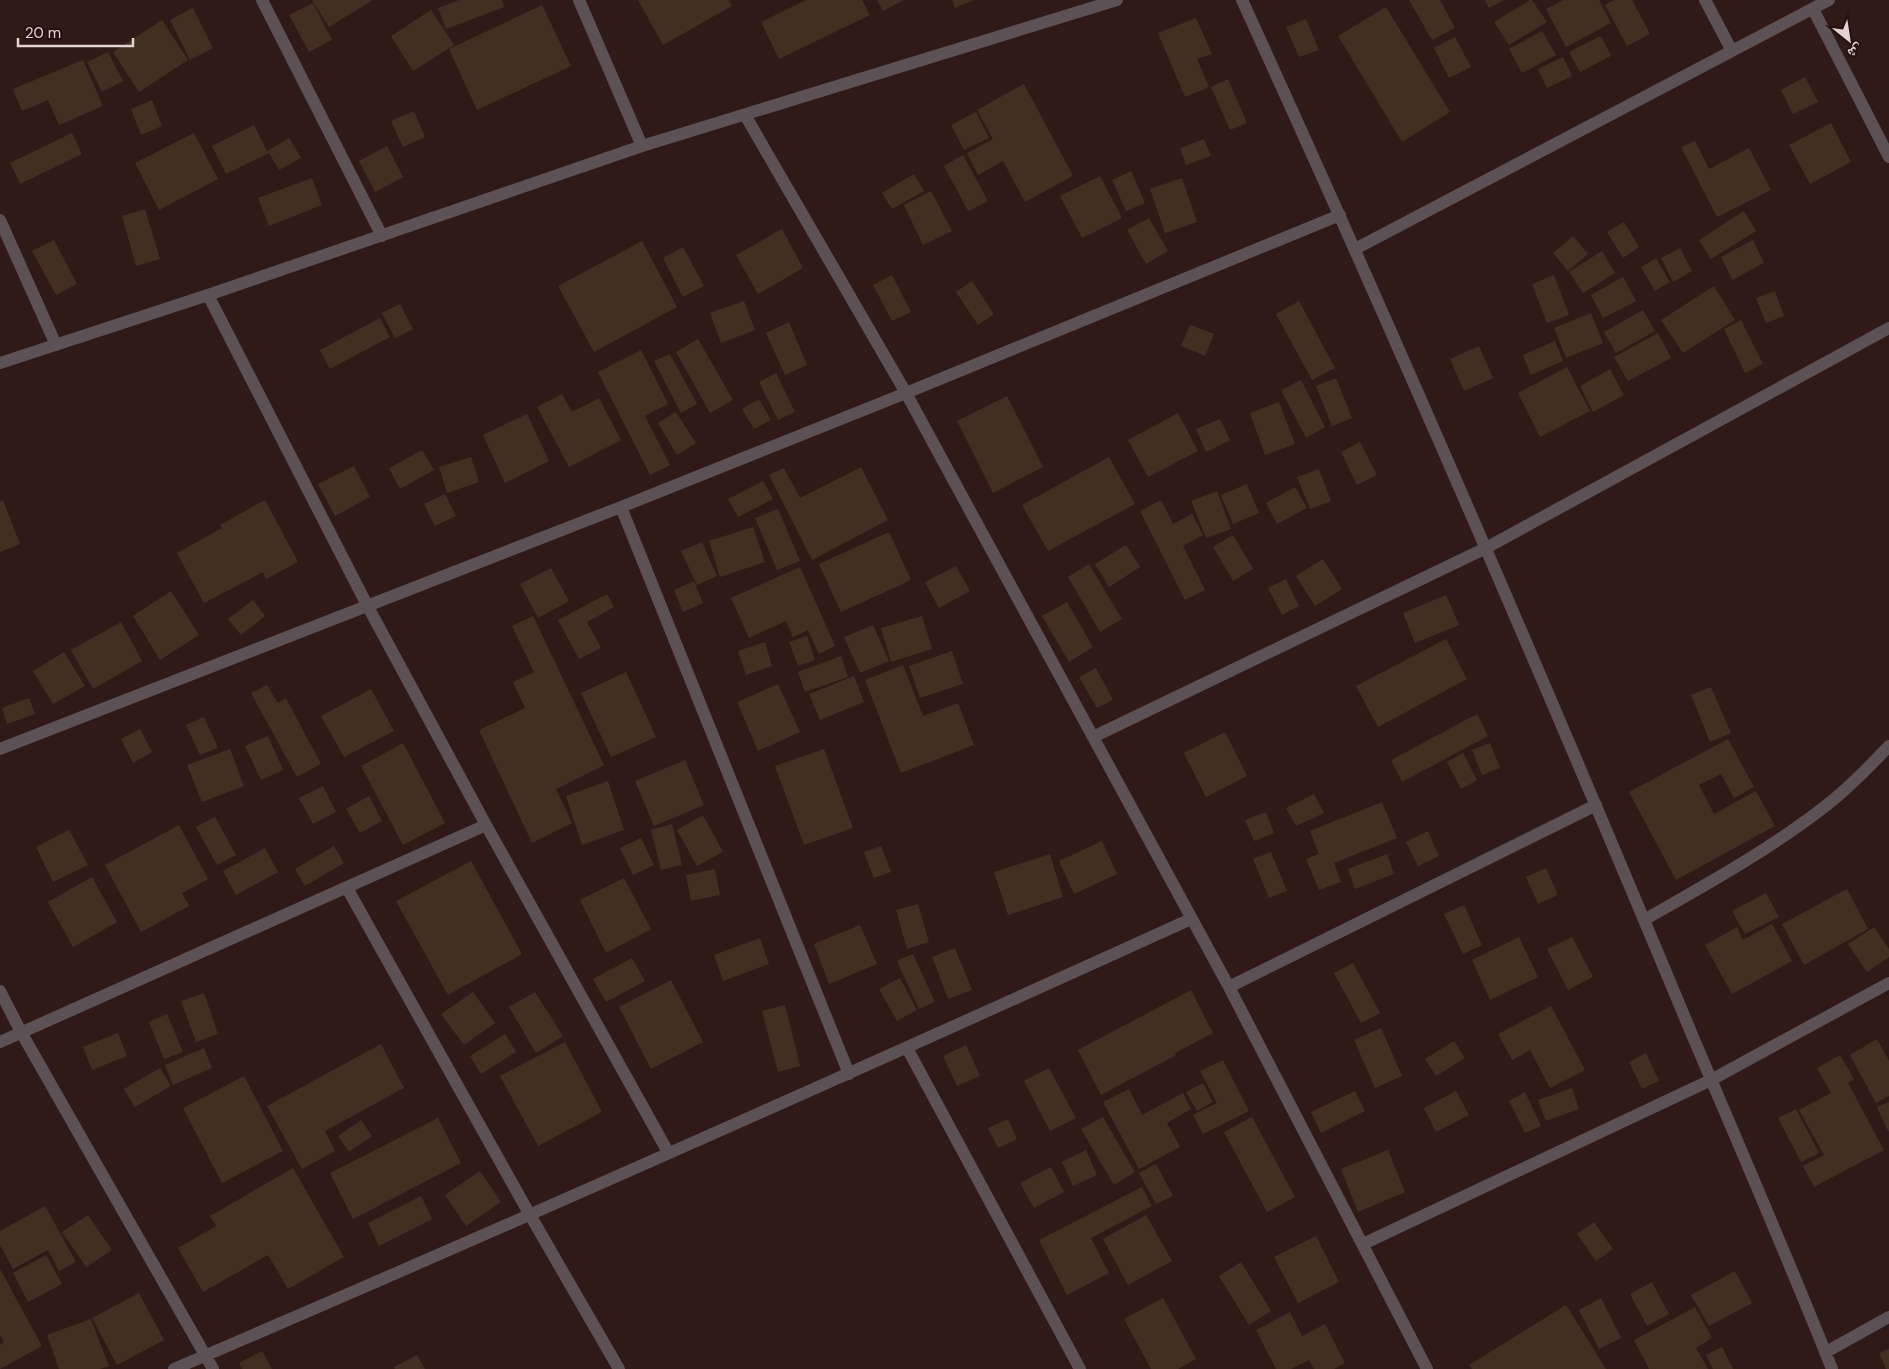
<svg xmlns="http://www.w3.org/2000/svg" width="1889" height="1369" viewBox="0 0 1889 1369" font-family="'DM Sans','Noto Naskh Arabic',sans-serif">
<rect width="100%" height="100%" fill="#2f1a18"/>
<!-- building -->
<path fill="#413022" d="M312 0H373L329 27Z
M459 0H502L504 7 446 29 438 8Z
M638 0H728L732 6 663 45Z
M806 0H862L870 15 779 59 761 22Z
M877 0H904L883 11Z
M952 0H974L955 8Z
M1409 0H1440L1455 28 1432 40Z
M1485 0H1504L1489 8Z
M1530 0H1532L1547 22 1509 45 1494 22Z
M1563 0H1599L1611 23 1566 47 1546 9Z
M1614 0H1632L1650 34 1627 46 1605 5Z
M313 3 332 40 309 52 289 15Z
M542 5 571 66 477 110 449 49Z
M1386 7 1450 112 1402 142 1338 36Z
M193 8 213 48 190 60 170 20Z
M431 10 454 45 413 71 391 36Z
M1196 18 1212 54 1197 59 1209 87 1185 97 1158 33Z
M1306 19 1319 50 1299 57 1286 27Z
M162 20 188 60 139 92 113 52Z
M1542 31 1556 55 1522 73 1509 49Z
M1601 36 1611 56 1580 72 1569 52Z
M1455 37 1471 67 1449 78 1434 48Z
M108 52 123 81 102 92 87 62Z
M1563 57 1572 76 1547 88 1538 69Z
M83 60 103 106 59 125 48 100 22 111 13 89Z
M1805 77 1818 102 1793 114 1781 90Z
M1228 79 1247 123 1230 130 1211 87Z
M1024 84 1073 176 1025 202 1003 161 978 175 967 153 993 139 977 110Z
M152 100 162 126 141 135 131 109Z
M414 111 425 137 403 147 391 121Z
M976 112 989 138 964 150 951 125Z
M1831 123 1851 162 1810 184 1789 145Z
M254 125 267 151 289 138 301 158 279 170 269 153 226 174 212 146Z
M72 133 82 154 20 184 10 163Z
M194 133 218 179 159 210 135 163Z
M1204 139 1211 156 1186 165 1180 148Z
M1695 141 1709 169 1749 148 1771 190 1717 217 1681 147Z
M387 146 403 177 375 192 359 161Z
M963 155 988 201 968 211 944 166Z
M1131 171 1145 203 1126 211 1112 180Z
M914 174 924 191 892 209 882 193Z
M1100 176 1122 218 1082 238 1060 196Z
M312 178 322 205 269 226 258 198Z
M1182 178 1197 222 1165 233 1150 189Z
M931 191 952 231 923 245 904 205Z
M145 209 160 259 136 266 122 216Z
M1744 211 1756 231 1711 259 1699 240Z
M1149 218 1168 251 1146 264 1127 230Z
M1624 222 1639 247 1623 258 1607 232Z
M782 229 803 268 758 294 736 255Z
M1573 236 1588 254 1568 271 1553 253Z
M54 240 77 284 56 295 32 251Z
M1753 240 1764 263 1732 280 1721 257Z
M642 241 677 307 594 352 558 286Z
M683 247 704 286 683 297 663 258Z
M1680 248 1692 271 1673 282 1661 258Z
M1602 251 1615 273 1583 293 1569 272Z
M1656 258 1670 282 1655 291 1641 267Z
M892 275 911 312 892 321 873 285Z
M1554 275 1569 315 1547 323 1532 284Z
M1623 277 1636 301 1603 318 1591 295Z
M972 281 994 314 978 325 956 292Z
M1714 286 1735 320 1683 353 1661 320Z
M1775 291 1784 316 1766 323 1756 298Z
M744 301 755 330 721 343 710 313Z
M1299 301 1335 368 1312 380 1276 314Z
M400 304 413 329 395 338 382 313Z
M1643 310 1655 331 1616 353 1604 332Z
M1591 313 1603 343 1566 358 1554 328Z
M380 318 390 337 330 369 320 350Z
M1741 320 1763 364 1745 373 1724 329Z
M789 322 807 365 785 375 766 333Z
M1190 325 1214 334 1205 356 1181 346Z
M1658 333 1671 358 1628 381 1614 357Z
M698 339 733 400 710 413 676 352Z
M1555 341 1563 361 1531 375 1523 355Z
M1479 346 1493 378 1464 391 1450 359Z
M641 350 668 404 645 416 670 465 650 475 598 372Z
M670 354 697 404 681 413 654 361Z
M1567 367 1590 411 1540 437 1518 393Z
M1610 369 1624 395 1593 412 1580 386Z
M776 373 795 412 778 420 759 382Z
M1336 378 1352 418 1332 426 1316 386Z
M1301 380 1325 427 1306 438 1281 390Z
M562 394 572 412 599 398 621 440 569 467 537 407Z
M1007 396 1043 467 993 493 957 421Z
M759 399 771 420 754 429 742 409Z
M1279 402 1295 444 1265 455 1250 413Z
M676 412 696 443 677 455 658 423Z
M1178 413 1198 451 1148 477 1128 440Z
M527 414 549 461 505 483 483 435Z
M1220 419 1230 440 1206 452 1196 429Z
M1360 442 1377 475 1357 485 1341 452Z
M422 450 434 470 400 489 389 468Z
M471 457 479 482 447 493 439 467Z
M1109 457 1135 504 1048 551 1022 505Z
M354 466 370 497 335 516 318 484Z
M861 467 888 520 812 560 769 475 784 468 800 498Z
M1319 469 1331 501 1310 509 1297 477Z
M763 481 773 499 738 517 728 499Z
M1247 484 1259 513 1233 524 1221 495Z
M1295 487 1307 508 1277 524 1266 503Z
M1217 491 1231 529 1206 538 1191 501Z
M445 494 456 516 435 526 424 504Z
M3 500 20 544 0 552V501Z
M265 500 298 562 266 579 263 572 204 603 177 553 222 528 220 525Z
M1161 500 1173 524 1192 514 1203 535 1183 546 1205 590 1185 600 1140 511Z
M778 509 800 561 777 570 755 518Z
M753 527 765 562 720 577 709 541Z
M889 532 911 580 841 612 819 564Z
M1233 535 1253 569 1233 581 1213 547Z
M702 542 717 576 697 585 681 551Z
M1126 545 1140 567 1109 587 1095 564Z
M1323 559 1342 589 1315 606 1296 576Z
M1089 564 1122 619 1100 632 1068 577Z
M956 566 970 591 939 608 925 582Z
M800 567 835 646 819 654 808 630 793 637 786 621 749 638 731 598Z
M551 568 569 601 538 618 520 584Z
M1286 579 1299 606 1282 615 1268 588Z
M694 581 703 603 683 612 674 590Z
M171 591 199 635 160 660 133 616Z
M607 594 614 607 587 622 601 648 579 659 558 620Z
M1446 595 1459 625 1415 643 1403 613Z
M253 600 265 616 241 635 228 619Z
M1067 602 1093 647 1069 662 1042 616Z
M533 616 604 765 556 789 572 823 532 843 479 730 525 708 513 682 534 672 512 626Z
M922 616 932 649 891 662 881 628Z
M121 622 142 661 93 689 71 650Z
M873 625 889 661 860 673 844 637Z
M807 636 815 660 798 666 789 642Z
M1446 639 1467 679 1378 727 1356 686Z
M765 642 772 666 746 675 738 651Z
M952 651 963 684 920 698 909 666Z
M64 652 85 686 53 704 33 671Z
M841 656 848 677 805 692 798 672Z
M903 665 923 716 958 703 974 745 901 773 865 680Z
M1096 668 1113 700 1097 708 1079 677Z
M626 672 656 737 611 757 581 693Z
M854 676 864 702 820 720 809 694Z
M778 684 800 732 758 751 737 702Z
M267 685 278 703 286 698 321 764 297 777 251 693Z
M1711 687 1731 733 1710 742 1691 695Z
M371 689 394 731 344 757 321 716Z
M29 698 35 714 7 724 2 708Z
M1477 714 1488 736 1402 782 1391 760Z
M204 717 218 748 200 755 186 725Z
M140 729 152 752 133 763 121 739Z
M1225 732 1247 776 1206 797 1184 753Z
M268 736 283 770 261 780 245 746Z
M1728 739 1754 787 1734 798 1721 774 1699 785 1714 814 1756 791 1775 826 1676 880 1629 792Z
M403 743 445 823 403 845 361 766Z
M1490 743 1500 768 1482 775 1472 750Z
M230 749 244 786 202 802 187 765Z
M824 749 853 828 804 845 775 766Z
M1463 753 1477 780 1461 789 1447 762Z
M685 760 704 805 654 826 635 781Z
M608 781 624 830 582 845 566 796Z
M323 786 336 812 313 824 299 798Z
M1314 794 1324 813 1296 826 1286 808Z
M369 796 382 821 360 833 346 809Z
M1382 802 1397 838 1334 863 1341 882 1319 890 1306 859 1319 854 1310 831Z
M1266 812 1274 833 1254 841 1245 820Z
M703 815 723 852 697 866 677 830Z
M215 817 236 855 217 865 196 827Z
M672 824 682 865 661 870 651 830Z
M179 825 208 879 182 893 189 906 141 932 105 865Z
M69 830 88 865 53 882 36 847Z
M1428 831 1439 856 1418 866 1406 842Z
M641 838 654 865 633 875 620 848Z
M1102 841 1117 874 1074 894 1059 861Z
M334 846 344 863 305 886 295 869Z
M881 846 891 872 874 878 864 852Z
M265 848 278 872 236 895 223 871Z
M1271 852 1287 891 1269 898 1253 859Z
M1050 854 1063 897 1008 915 994 872Z
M1387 854 1394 874 1355 889 1348 869Z
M471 861 522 954 448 995 396 901Z
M1546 868 1558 895 1538 904 1526 877Z
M715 869 720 895 691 901 686 875Z
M92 877 117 922 73 947 48 902Z
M624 878 651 929 606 953 580 900Z
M1847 889 1868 929 1804 965 1782 924Z
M1766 893 1779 917 1745 934 1732 911Z
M918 904 929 942 907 949 896 910Z
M1464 905 1482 945 1463 954 1444 914Z
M1772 924 1792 961 1732 994 1705 945 1737 927 1743 940Z
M860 925 877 964 829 984 814 944Z
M1874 927 1889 949V957L1867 972 1848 944Z
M1519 937 1538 977 1490 1000 1472 960Z
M1572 937 1593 977 1568 990 1547 949Z
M760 938 769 964 723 981 714 955Z
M955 948 972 990 948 999 932 957Z
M913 954 935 1002 919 1009 897 961Z
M632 958 645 981 606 1002 593 979Z
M1353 963 1380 1013 1361 1023 1334 973Z
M900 978 917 1010 897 1021 879 989Z
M671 980 703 1042 651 1069 619 1007Z
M1191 990 1213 1033 1175 1053 1176 1055 1101 1095 1078 1050Z
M473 992 495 1023 464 1045 441 1014Z
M535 992 563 1036 536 1053 509 1007Z
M204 993 218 1034 196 1042 181 1001Z
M785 1005 800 1066 778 1072 762 1011Z
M1551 1006 1585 1070 1550 1088 1530 1050 1512 1060 1498 1034Z
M167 1014 183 1052 164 1059 149 1022Z
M1381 1028 1402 1076 1375 1088 1354 1040Z
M118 1033 127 1056 92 1070 83 1047Z
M505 1034 516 1052 481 1074 470 1056Z
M1877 1039 1889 1061V1096L1876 1103 1850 1055Z
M1454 1041 1465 1058 1436 1076 1425 1059Z
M565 1042 602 1112 538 1146 500 1076Z
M381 1044 404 1088 325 1131 335 1151 302 1169 267 1106Z
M966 1045 980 1076 957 1086 943 1056Z
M204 1048 212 1068 173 1085 165 1065Z
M1646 1053 1659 1081 1642 1089 1629 1062Z
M1840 1055 1854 1079 1848 1083 1884 1150 1814 1187 1803 1166 1824 1155 1799 1110 1831 1093 1817 1068Z
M1223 1060 1249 1111 1203 1134 1193 1115 1217 1103 1200 1071Z
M160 1068 171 1086 135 1107 124 1089Z
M1049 1068 1076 1118 1050 1131 1024 1081Z
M244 1076 283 1151 222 1183 183 1108Z
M1203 1083 1213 1102 1197 1111 1186 1092Z
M1572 1088 1579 1109 1546 1121 1538 1100Z
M1129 1089 1142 1115 1183 1093 1191 1109 1167 1123 1180 1147 1139 1169 1103 1102Z
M1355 1091 1365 1111 1321 1133 1311 1112Z
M1456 1091 1469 1115 1436 1132 1424 1108Z
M1525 1092 1541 1126 1525 1133 1509 1101Z
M1889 1102V1131H1888L1877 1107Z
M1796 1109 1819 1153 1801 1162 1778 1118Z
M1103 1117 1135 1172 1114 1185 1081 1129Z
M1252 1117 1295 1197 1267 1212 1224 1132Z
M438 1118 461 1163 353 1219 330 1173Z
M1008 1119 1017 1139 998 1148 988 1128Z
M361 1120 372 1136 349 1152 338 1136Z
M1086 1150 1097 1175 1073 1186 1062 1162Z
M1388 1150 1405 1192 1358 1212 1341 1169Z
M1156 1164 1173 1196 1156 1204 1139 1173Z
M1051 1167 1064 1192 1034 1208 1020 1183Z
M293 1168 344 1257 288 1289 268 1255 203 1292 178 1248 216 1226 210 1216Z
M480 1171 501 1202 466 1226 445 1195Z
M1142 1187 1152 1206 1091 1238 1109 1273 1067 1295 1039 1240Z
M421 1196 432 1219 379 1246 368 1223Z
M45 1206 76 1262 59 1271 48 1250 13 1269 0 1245V1231Z
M88 1215 112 1250 86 1267 62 1232Z
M1146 1215 1172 1261 1128 1285 1103 1239Z
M1594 1222 1613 1249 1596 1261 1577 1234Z
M1316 1236 1339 1282 1298 1303 1274 1257Z
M46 1255 62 1284 28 1302 13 1273Z
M1241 1262 1271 1311 1249 1325 1219 1276Z
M0 1269 42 1346 0 1369V1345L4 1342 0 1335Z
M1735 1271 1752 1303 1709 1326 1691 1295Z
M1652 1282 1669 1314 1647 1326 1630 1294Z
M139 1293 164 1340 117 1365 92 1318Z
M1163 1298 1196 1359 1178 1369H1151L1124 1319Z
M1601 1298 1621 1338 1599 1349 1579 1310Z
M1566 1305 1606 1369H1472L1469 1365Z
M1695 1307 1712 1338 1696 1348 1708 1369H1649L1634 1340Z
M1290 1312 1302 1336 1325 1324 1345 1363 1334 1369H1314L1309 1360 1291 1369H1276L1256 1330Z
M91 1319 109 1366 100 1369H59L47 1335Z
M1722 1347 1733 1369H1713L1706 1355Z
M1889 1349V1369H1886L1879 1353Z
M262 1351 272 1369H242L239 1363Z
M417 1355 425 1369H395L394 1367Z"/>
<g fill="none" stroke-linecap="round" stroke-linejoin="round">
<!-- street -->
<path stroke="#5c5256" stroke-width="12" d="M262 0 382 236
M579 0 642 146
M1242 0C1399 343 1548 689 1693 1037 1740 1148 1788 1258 1832 1369
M1705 0 1732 51
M1813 9 1889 157
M745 115 906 393 1229 987 1427 1369
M0 220 56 345
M1355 249 1829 0
M208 295 367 605 486 825 668 1152
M0 363 208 295 642 146 1117 0
M621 507 849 1074
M1093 737 1486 548 1889 328
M0 749 621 507 906 393 1340 215
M347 888 530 1215 619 1369
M1644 920C1707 884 1771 849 1828 804 1850 787 1870 766 1889 746
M1229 987 1596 805
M0 991 21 1032 213 1369
M0 1042 486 825
M907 1048 1080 1369
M1363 1244 1711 1080 1889 983
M1826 1352 1889 1317
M174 1369C515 1223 854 1072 1191 919"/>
</g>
<!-- north arrow -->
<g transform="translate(1849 40) rotate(150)" stroke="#25110f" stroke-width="4" paint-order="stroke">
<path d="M0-4L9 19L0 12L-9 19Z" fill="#e2d3d1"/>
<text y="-8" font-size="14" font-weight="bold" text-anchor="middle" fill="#e2d3d1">ش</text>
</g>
<!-- scale -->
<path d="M18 38v8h115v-8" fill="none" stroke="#e2d3d1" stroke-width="2.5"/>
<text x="25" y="38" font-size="15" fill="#e2d3d1" stroke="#25110f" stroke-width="4" paint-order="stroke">20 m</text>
</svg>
